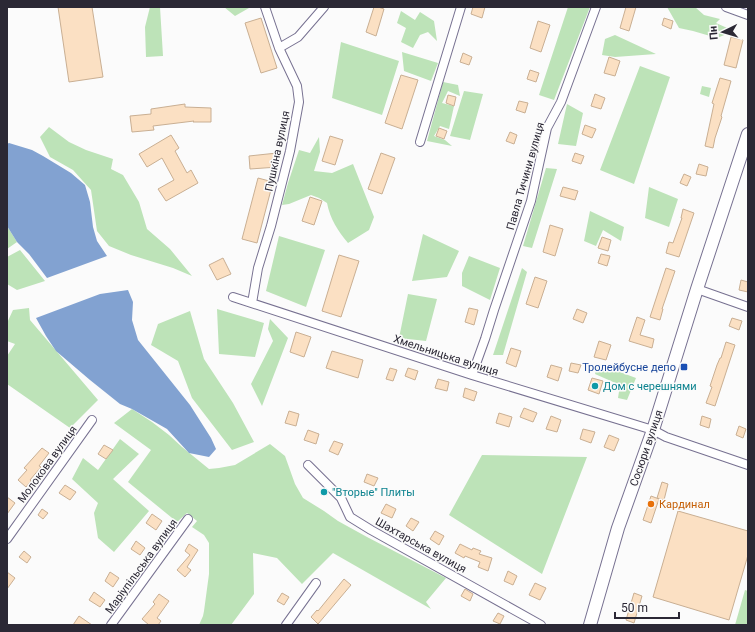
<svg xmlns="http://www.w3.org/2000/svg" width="755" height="632" viewBox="0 0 755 632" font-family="Roboto,sans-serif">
<rect width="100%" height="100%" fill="#fbfbfb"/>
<!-- green -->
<path fill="#bde3b8" d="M150 7H160L163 56 146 57 145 27Z
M224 7H249V8L235 16Z
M568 7H590L554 100 539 95Z
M667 7H695L704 15 720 19 716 23 734 31 717 38 693 31 679 28Z
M401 11 415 20 420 12 434 21 437 41 428 32 420 35 413 48 401 42 406 28 397 23Z
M615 35 656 54 615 57 602 55 605 39Z
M341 42 399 61 382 115 332 98Z
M402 52 438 63 431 81 404 71Z
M640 66 670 77 634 184 600 170Z
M443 82 458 85 460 96 448 91 442 103 454 106 449 129 440 126 434 136 445 140 452 146 427 141Z
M702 86 711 88 709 97 700 94Z
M464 91 483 94 470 140 450 136Z
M567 104 583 113 576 146 558 144Z
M49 127 69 142 86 150 113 159 111 169 123 175 139 202 147 229 170 249 192 276 173 268 131 255 109 246 97 231 91 190 73 170 50 157 40 137Z
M319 137 320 152 314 171 332 173 353 164 374 217 369 230 348 243C338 231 330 219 327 203L319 198 311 195 289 204 282 205 288 183 299 150 310 153Z
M546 168 557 169 532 248 523 246Z
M649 187 678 199 669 227 645 218Z
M590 211 624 227 621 241 603 230 596 246 584 241Z
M7 226 17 242 7 249Z
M423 234 459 251 447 277 412 281Z
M279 236 325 250 306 307 266 291Z
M20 250 45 281 17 290 7 284V257Z
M469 256 500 268 490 300 462 286V273Z
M522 268 527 272 503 355H493Z
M408 294 437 299 426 341 399 338Z
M29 308 30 320 98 400 70 428 7 384V356L15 344 7 341V323L13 310Z
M217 309 264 323 255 357 219 354Z
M190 311 204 359 233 403 254 442 232 450 192 398 178 361 151 345 158 324Z
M270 319 288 338 262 406 251 384 273 341 268 329Z
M598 364 636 378 627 400 618 398 620 385 595 374Z
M132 409 152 422 169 435 182 447 209 469 219 468 235 465 270 444 285 456 295 484 303 498 324 511 338 521 367 537 446 578 426 602 431 609 333 553 302 584 277 558 253 553 254 594 231 625H199L203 616 204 611 209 574V543L204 535 192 527 197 521 187 513 177 522 128 482 151 450 114 423Z
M120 439 139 454 113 479 149 511 114 552 98 538 94 513 98 503 72 479 83 458 98 470Z
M482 455 587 457 542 574 449 515Z
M745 590 748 591V625H735Z"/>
<!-- water -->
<path fill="#82a2d1" d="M9 143 32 150 43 156 71 173 85 185 90 202 93 227 97 241 107 256 47 278 29 254 17 242 7 226V144Z
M128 290 133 302 132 320 138 340 190 405 211 438 216 449 209 457 189 453 167 429 132 409 120 404 90 380 56 351 46 336 36 318 100 294Z"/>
<!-- building -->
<path fill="#fbe0c3" stroke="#c9af93" d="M58 7H92L103 77 69 82Z
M374 7H378L384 9 376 36 366 32Z
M473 7H485L482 18 471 14Z
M626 7H636L629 31 620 28Z
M261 18 277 68 261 73 245 23Z
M664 18 673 21 671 29 662 25Z
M538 21 550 25 541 52 530 48Z
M731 37 743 40 736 68 724 65Z
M463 53 472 57 469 65 460 62Z
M609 57 620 61 615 76 604 73Z
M530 70 539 73 536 82 527 79Z
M401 75 418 80 402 129 385 123Z
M720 78 731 81 721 116 722 117 715 138 713 148 705 146 714 104 712 103Z
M595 94 605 98 601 109 591 106Z
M448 95 456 97 454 106 446 103Z
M519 101 528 103 525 113 516 110Z
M185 104V107L211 108V122H193L194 121 153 126 154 130 132 132 130 116 151 114V109Z
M585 125 596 129 592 138 582 134Z
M439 128 447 131 444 139 436 136Z
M510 132 517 135 514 144 506 141Z
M171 135 179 148 175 151 187 173 191 170 198 183 166 201 158 189 174 180 162 158 147 167 139 154Z
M330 136 343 140 335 165 322 161Z
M277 153 278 167 250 169 249 156Z
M381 153 395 158 382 194 368 189Z
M575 153 584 156 581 164 572 161Z
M699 164 708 167 706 176 696 174Z
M684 174 691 177 687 186 680 183Z
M258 178 273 182 257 243 242 239Z
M563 187 578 191 575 200 560 196Z
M310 197 322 201 314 225 302 221Z
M683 209 694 213 679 257 666 253 669 242 673 243 682 218H681Z
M550 225 563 229 555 256 543 252Z
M602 237 611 240 608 251 598 248Z
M601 254 610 256 607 266 598 263Z
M339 255 359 261 341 317 322 311Z
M223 258 231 274 217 280 209 265Z
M666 268 675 271 662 309H663L660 320 650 317Z
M535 277 547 281 538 308 526 304Z
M741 280 748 282V292L739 290Z
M469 308 478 310 474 325 465 322Z
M577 309 587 313 583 323 573 319Z
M637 317 645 320 640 335 654 339 652 348 629 341Z
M732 318 742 321 739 330 729 326Z
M296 332 311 337 304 357 290 352Z
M599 341 611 345 606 360 594 357Z
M726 342 735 345 715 406 706 403 712 387 710 386 717 365 720 358H721Z
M511 348 521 351 516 367 506 363Z
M332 351 363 360 358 378 326 368Z
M571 363 581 365 578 373 569 371Z
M551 365 562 368 558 381 547 377Z
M390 368 397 370 393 381 386 379Z
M408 368 418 371 415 380 405 376Z
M592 378 603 381 599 394 588 390Z
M438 379 449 382 447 391 435 388Z
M465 388 477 392 474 401 463 397Z
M524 408 537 413 533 422 520 417Z
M289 411 299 414 296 426 285 423Z
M499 413 512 417 509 427 496 423Z
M551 416 561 420 557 432 546 429Z
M702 416 711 419 709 428 700 425Z
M739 426 746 429 743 438 736 435Z
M583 429 595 432 591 443 580 439Z
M308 430 319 434 316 444 304 440Z
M609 435 619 439 614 451 604 447Z
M334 441 343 444 338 455 329 451Z
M104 445 113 450 106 459 98 454Z
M42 448 49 453 39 466 41 467 30 480 31 481 26 487 18 480 27 470 24 468Z
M367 474 378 478 374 486 364 482Z
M662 482 668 484 664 500 657 498Z
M65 485 76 492 70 500 59 493Z
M651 496 659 499 651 523 643 520Z
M7 497 15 503 7 514Z
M386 504 396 509 392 518 381 513Z
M42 509 48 513 43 519 38 515Z
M678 511 748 531V555L729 620 653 597Z
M152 514 162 521 156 530 146 523Z
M411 518 419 522 413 531 406 526Z
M435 531 444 536 439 545 430 539Z
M136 541 145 548 140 555 131 549Z
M189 544 198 550 187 567 191 570 185 577 177 570 190 555 185 551Z
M460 544 472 550 473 548 481 551 479 554 492 558 488 571 478 567 480 562 465 556 464 558 455 553Z
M24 551 31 557 27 563 19 557Z
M508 571 517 576 513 585 504 581Z
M7 572 15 578 7 589Z
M110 572 119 578 113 587 105 581Z
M344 579 351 585 318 624 311 617 317 610 318 611Z
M535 583 546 588 540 600 529 595Z
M465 589 473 594 470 601 461 596Z
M94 592 105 600 100 607 89 600Z
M282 593 289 597 284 605 277 601Z
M634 593 642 596 634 623 626 620Z
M159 594 169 601 157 618 161 621 158 625H149L142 619 155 604 153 602Z
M498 613 504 616 500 624 493 621Z
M79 616 92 625H73Z"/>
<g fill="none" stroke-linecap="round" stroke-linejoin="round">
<!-- minor casing -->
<g stroke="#777191" stroke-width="10">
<path id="minor" d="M726 7 748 15
M279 48 298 37 324 7
M420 142 461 7
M697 289 748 307
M233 297 472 375 653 430 666 437 748 465
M252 303 258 268 271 226 290 151 299 102 297 86 279 48 265 7
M472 375 485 339 494 310 531 201 547 128 561 102 596 7
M308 465 341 498 350 517 371 530 541 625
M7 539 92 420
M111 625 188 519
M286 625 316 583"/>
</g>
<!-- primary casing -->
<g stroke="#777191" stroke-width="14">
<path id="primary" d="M590 625 618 528 653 430 697 289 748 134"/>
</g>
<!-- minor -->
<use href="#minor" stroke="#fff" stroke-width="8"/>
<!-- primary -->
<use href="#primary" stroke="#fff" stroke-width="12"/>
</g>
<!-- markers -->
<rect fill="#1a4fb4" stroke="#fbfbfb" stroke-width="1.5" x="680" y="363" width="8" height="8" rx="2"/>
<g fill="#0f9aa8" stroke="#fbfbfb" stroke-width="1.5">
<circle cx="595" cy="386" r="4"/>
<circle cx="324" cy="492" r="4"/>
</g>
<circle fill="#e8710a" stroke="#fbfbfb" stroke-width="1.5" cx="651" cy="504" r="4"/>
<g text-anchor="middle" stroke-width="3" stroke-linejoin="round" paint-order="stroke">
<!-- street labels -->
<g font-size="11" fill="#2b2835" stroke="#fbfbfb">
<text transform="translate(277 151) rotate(-78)" y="4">Пушкіна вулиця</text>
<text transform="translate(525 176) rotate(-74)" y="4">Павла Тичини вулиця</text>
<text transform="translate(446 355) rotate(18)" y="4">Хмельницька вулиця</text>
<text transform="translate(646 448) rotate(-71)" y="4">Сосюри вулиця</text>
<text transform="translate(47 464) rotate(-54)" y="4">Молокова вулиця</text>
<text transform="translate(421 545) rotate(29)" y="4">Шахтарська вулиця</text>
<text transform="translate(141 566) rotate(-54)" y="4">Маріупільська вулиця</text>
</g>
<!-- transit labels -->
<g font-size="11" fill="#164399" stroke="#fbfbfb" text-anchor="end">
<text x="676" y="371">Тролейбусне депо</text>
</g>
<!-- culture labels -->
<g font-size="11" fill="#0d838f" stroke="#fbfbfb" text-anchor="start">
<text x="603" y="390">Дом с черешнями</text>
<text x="332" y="496">"Вторые" Плиты</text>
</g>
<!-- food labels -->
<g font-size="11" fill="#c56008" stroke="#fbfbfb" text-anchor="start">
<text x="659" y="508">Кардинал</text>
</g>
</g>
<!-- border -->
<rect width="755" height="632" fill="none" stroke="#2b2835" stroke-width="16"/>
<!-- north arrow -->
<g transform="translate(723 32) rotate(265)" stroke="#fbfbfb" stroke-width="3" paint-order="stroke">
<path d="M0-3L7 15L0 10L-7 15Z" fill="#2b2835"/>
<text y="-6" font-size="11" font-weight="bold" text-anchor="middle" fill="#2b2835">Пн</text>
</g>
<!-- scale -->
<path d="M615 612v6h64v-6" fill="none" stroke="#2b2835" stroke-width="2"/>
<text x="621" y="612" font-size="12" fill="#2b2835" stroke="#fbfbfb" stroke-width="3" paint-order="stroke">50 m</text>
</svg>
